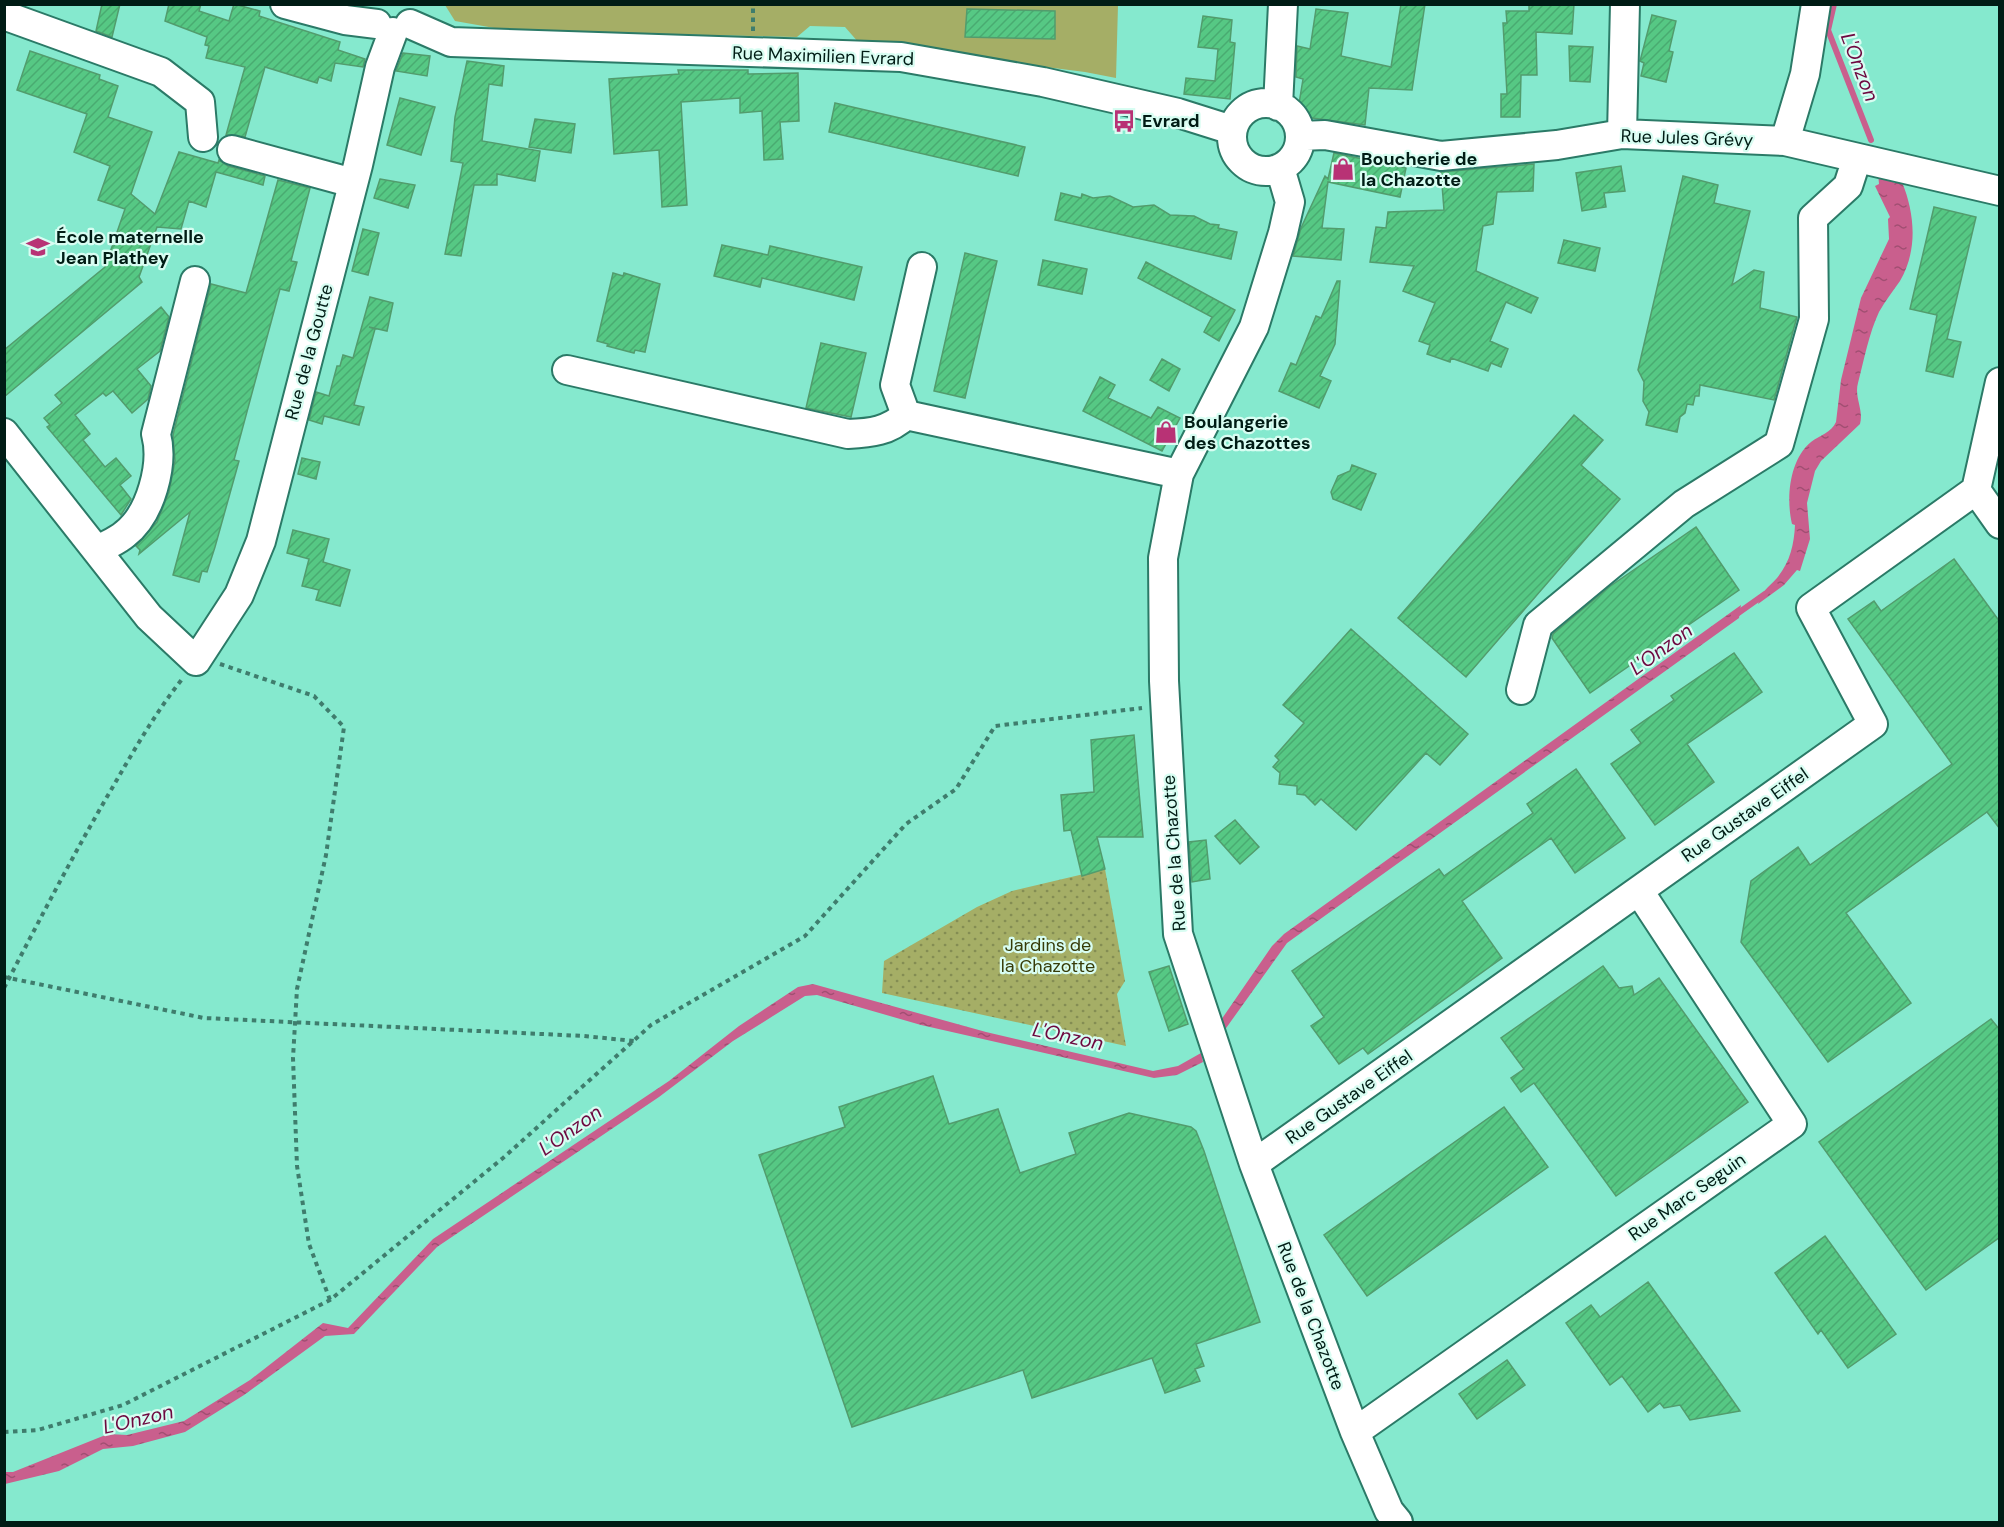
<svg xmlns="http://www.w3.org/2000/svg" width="2004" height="1527" viewBox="0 0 2004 1527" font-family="'DM Sans',sans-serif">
<defs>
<pattern id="park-dots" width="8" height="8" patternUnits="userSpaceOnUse" patternTransform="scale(1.5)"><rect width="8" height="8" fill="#a5ae66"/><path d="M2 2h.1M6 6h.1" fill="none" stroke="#848d53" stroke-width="1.8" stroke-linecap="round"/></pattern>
<pattern id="water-ripples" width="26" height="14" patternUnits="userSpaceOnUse" patternTransform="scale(1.5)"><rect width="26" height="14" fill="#c95f8d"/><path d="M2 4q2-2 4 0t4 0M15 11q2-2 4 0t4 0" fill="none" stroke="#a14e72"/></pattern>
<pattern id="building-hatch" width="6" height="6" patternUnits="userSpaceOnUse" patternTransform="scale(1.5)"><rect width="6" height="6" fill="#56c884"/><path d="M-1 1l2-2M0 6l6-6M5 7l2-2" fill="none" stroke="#49ab71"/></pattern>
</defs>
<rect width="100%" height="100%" fill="#85e9ce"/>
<!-- grass -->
<path fill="#a5ae66" d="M445 5H1118L1116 78 1085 72 859 43 845 27 810 26 797 37 512 31 455 21Z"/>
<!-- park -->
<path fill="url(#park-dots)" d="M1105 869 1125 981 1117 994 1126 1046 882 993 884 961 977 907 1012 891Z"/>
<!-- water -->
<path fill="url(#water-ripples)" d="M1878 173 1893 176 1894 183 1902 182C1915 214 1918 250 1900 281 1893 291 1885 301 1879 312 1869 333 1864 360 1858 383 1854 397 1864 410 1860 424L1821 461 1815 471 1807 503 1810 539 1800 571 1797 570 1784 585 1758 604C1761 591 1768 588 1777 578 1790 562 1794 545 1795 525L1792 524C1786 499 1789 460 1811 442 1820 435 1831 433 1836 422L1841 380 1861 298 1889 239 1888 219 1890 217 1875 186 1879 184Z
M1741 605 1739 618 1287 943 1224 1031 1221 1020 1272 946 1284 934Z
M813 984 986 1032 1153 1071 1178 1066 1201 1053 1203 1062 1177 1075 1154 1078 921 1025 817 995 805 996 733 1041 659 1097 437 1247 354 1334 325 1336 244 1395 185 1432 133 1446 103 1449 59 1471 5 1484V1472H13L108 1434 127 1435 184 1421 250 1380 323 1323 348 1328 433 1239 669 1081 739 1026 798 987Z"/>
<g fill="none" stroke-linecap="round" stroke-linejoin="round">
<!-- stream -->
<path stroke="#c95f8d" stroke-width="6" d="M1834 4 1828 30 1871 140
M1734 616 1765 594"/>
</g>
<!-- building -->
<path fill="url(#building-hatch)" stroke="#529c6d" stroke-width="1.5" d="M102 4H120L112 37 96 31Z
M169 4H201L199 11 229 21 234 4 260 11 259 16 340 42 338 50 365 59 363 67 335 63 331 81 319 77 317 83 265 67 245 137 226 135 245 67 206 58 209 46 205 45 207 37 165 21Z
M1401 4H1425L1412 90 1369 88 1365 125 1297 116 1303 79 1296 77 1297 46 1310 49 1316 9 1348 13 1341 56 1391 67Z
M1529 4H1574L1572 34 1536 32 1537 75H1521L1520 117H1501V94H1507L1503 23H1507L1506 11H1529Z
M967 9 1055 11V39L965 37Z
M1652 15 1676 21 1669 51 1673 52 1666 82 1641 76 1644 63 1640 61Z
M1203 16 1232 20 1230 42 1235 43 1230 99 1184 94 1186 78 1215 81 1218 49 1198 47Z
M1569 46 1593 47 1590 82 1570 81Z
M30 51 100 75 99 79 118 86 108 117 152 132 131 194 155 214 179 152 218 163 219 160 228 166 265 176 263 185 216 172 206 207 189 201 181 229 157 227 139 277 142 282 4 397V350L105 267 125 209 98 200 110 166 74 152 87 114 17 90Z
M403 53 430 56 427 76 396 71Z
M467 61 504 66 502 86 489 84 482 141 540 151 535 181 497 174V185H474L461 256 445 254 463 163 451 161 455 117Z
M678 70H748V74L798 73 799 121 780 122 783 159 764 160 762 111 740 113V98L681 102 687 205 662 207 659 150 614 154 609 79 679 74Z
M400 98 435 107 421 155 387 145Z
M835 103 1025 147 1018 176 829 132Z
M535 119 575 124 571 153 529 147Z
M1334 153 1406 168 1400 197 1328 182 1322 228 1344 229 1341 260 1293 256 1301 228 1325 176 1328 179Z
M1534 164 1533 191 1497 192 1493 224 1483 226 1476 271 1538 298 1531 313 1506 302 1490 341 1508 349 1501 367 1491 363 1488 371 1451 358 1450 362 1427 354 1430 345 1419 341 1435 303 1403 291 1414 266 1370 262 1376 227 1386 228 1388 212 1444 210 1441 172Z
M1621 166 1625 191 1604 193 1606 207 1582 211 1576 173Z
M1683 176 1718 185 1714 203 1750 211 1732 285 1754 270 1764 272 1760 308 1797 317 1774 400 1700 385 1699 396H1695L1693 405 1687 404 1685 413 1680 417 1677 432 1646 425 1649 412 1643 401 1644 382 1638 370Z
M380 179 415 185 408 208 374 198Z
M278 180 310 188 291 261 297 262 289 291 280 289 234 460 239 461 215 547 207 572 202 571 199 582 173 575 190 512 139 554 140 550 136 546 157 522 169 492 175 461 173 435 211 284 246 293Z
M1061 193 1081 198 1082 194 1093 198 1110 196 1133 207 1154 205 1170 215 1194 216 1210 224 1219 225 1218 228 1237 232 1231 259 1055 220Z
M1934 207 1976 217 1947 339 1961 342 1953 377 1926 371 1937 315 1910 309Z
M363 229 379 233 368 275 352 271Z
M1564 240 1600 248 1595 271 1558 263Z
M722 245 768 255 770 246 862 267 854 300 762 278 760 287 714 276Z
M965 253 997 261 965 398 934 391Z
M1043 260 1087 269 1082 294 1038 285Z
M1146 262 1235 310 1219 341 1204 332 1212 317 1138 278Z
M613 273 623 276 624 273 660 284 645 352 635 350 634 353 607 346 608 344 597 341Z
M1337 281H1340L1335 344 1320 376 1331 381 1319 408 1279 391 1291 363 1296 365 1316 316 1321 318Z
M370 297 393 303 387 331 369 327 375 329 354 405 364 407 359 425 324 416 322 424 309 420 316 392 329 396 337 366H340L343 355 353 358Z
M161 307 169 317 160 351 137 369 151 386 148 399 132 413 113 391 106 396 103 393 75 415 90 434 83 440 105 467 116 458 131 476 120 485 131 499 121 515 47 427 50 425 44 418 62 403 55 395Z
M821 343 866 353 851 417 806 408Z
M1162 359 1180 369 1169 391 1150 380Z
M1100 377 1115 385 1108 398 1151 418 1158 407 1180 418 1162 451 1083 411Z
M1574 415 1603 440 1581 465 1620 499 1466 677 1398 618Z
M302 458 320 462 316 479 298 474Z
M1352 465 1376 474 1361 510 1333 499 1331 492 1338 476 1350 471Z
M1696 527 1739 590 1590 693 1552 638 1553 634 1609 587Z
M293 530 329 539 323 562 350 570 340 606 316 600 319 590 302 586 309 559 287 553Z
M1954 559 2000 622V829L1987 812 1846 913 1911 1003 1828 1062 1741 942 1751 881 1798 847 1810 865 1952 764 1848 619 1874 601 1881 611Z
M1351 629 1468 734 1440 765 1426 753 1356 830 1321 799 1315 805 1305 795 1297 794V786L1279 784 1280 773 1273 767 1279 760 1275 756 1304 723 1283 705Z
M1734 653 1762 692 1687 744 1714 782 1655 825 1611 764 1641 743 1631 730 1674 700 1671 696Z
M1134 735 1143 837H1097L1105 869 1082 876 1071 830 1064 831 1061 795 1094 792 1091 740Z
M1576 769 1625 838 1575 873 1551 838 1462 901 1502 958 1368 1054 1363 1048 1339 1064 1311 1026 1324 1017 1292 971 1439 869 1444 876 1533 813 1527 804Z
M1235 820 1259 847 1240 864 1215 836Z
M1206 840 1210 879 1192 882 1189 842Z
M1169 966 1188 1024 1169 1031 1149 972Z
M1603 966 1619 988 1632 986 1634 995 1659 978 1748 1102 1616 1196 1534 1083 1521 1092 1511 1078 1524 1069 1501 1038Z
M1991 1019 2000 1030V1237L1926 1290 1819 1142Z
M933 1076 949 1124 998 1109 1020 1173 1076 1154 1069 1133 1129 1113 1191 1127 1196 1131 1204 1151 1260 1322 1196 1344 1204 1366 1195 1369 1200 1381 1165 1393 1152 1358 1032 1398 1023 1370 852 1427 759 1155 845 1127 839 1107Z
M1504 1107 1548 1167 1367 1296 1324 1235Z
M1825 1236 1896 1334 1848 1368 1821 1330 1818 1334 1775 1273Z
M1648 1282 1717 1378 1740 1411 1690 1420 1680 1405 1664 1408 1660 1403 1648 1412 1622 1376 1610 1385 1566 1323 1591 1305 1600 1317Z
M1507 1360 1525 1385 1477 1419 1459 1394Z"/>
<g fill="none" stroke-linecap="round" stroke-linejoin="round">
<!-- minor casing -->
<g stroke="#2b7a67" stroke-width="32">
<path id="minor" d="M285 4 345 20 377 24
M9 17 161 72 200 102 203 137
M410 24 451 42 901 57 1043 82 1178 113 1232 130
M1232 137a34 34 0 1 1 68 0a34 34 0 1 1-68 0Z
M1278 106 1283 4
M1622 134 1625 4
M1300 136 1325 135 1441 156 1557 145 1622 134 1785 141 2000 191
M1785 141 1805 74 1816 4
M232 150 353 183
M1280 168 1290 202 1283 233 1254 327 1179 474 1163 558 1164 681 1178 934 1254 1164 1355 1432 1389 1511 1398 1522
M567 370 848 434C871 433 889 431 906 415L1179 474
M906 415 895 385 922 267
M4 433 149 617 196 661 239 595 261 541 358 165 380 67 393 32
M1976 490 2000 524
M97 551C106 545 117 541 125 534 151 514 164 464 156 434L195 281
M1521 690 1538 625 1684 504 1779 444 1814 319 1813 218 1848 186 1857 158
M1254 1164 1873 724 1811 608 1976 490 2000 382
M1355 1432 1792 1124 1639 891"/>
</g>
<!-- path -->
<path stroke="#3f7d6d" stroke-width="4" stroke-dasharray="4.5 4.5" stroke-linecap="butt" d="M753 31V4
M220 664 314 696 344 727 326 855 297 989 293 1058 297 1166 309 1244 330 1300
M4 977 204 1018 584 1036 634 1041
M4 988C39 921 73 855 111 790 133 752 155 713 183 678
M4 1432 38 1430 123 1405 330 1300 503 1158 651 1025 805 936 906 824 956 789 995 726 1142 708"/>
<!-- minor -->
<use href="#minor" stroke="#fff" stroke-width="28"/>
</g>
<!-- icons -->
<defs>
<g id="bus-bare" transform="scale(1.8)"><path d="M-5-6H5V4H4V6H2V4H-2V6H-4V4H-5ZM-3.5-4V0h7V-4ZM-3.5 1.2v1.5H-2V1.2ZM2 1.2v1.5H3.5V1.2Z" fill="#b83275" stroke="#d8fdf2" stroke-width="2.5" paint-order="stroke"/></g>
<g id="shop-bare" transform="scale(1.8)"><path d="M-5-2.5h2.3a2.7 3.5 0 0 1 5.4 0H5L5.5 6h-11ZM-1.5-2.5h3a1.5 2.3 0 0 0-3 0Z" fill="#b83275" stroke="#d8fdf2" stroke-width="2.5" paint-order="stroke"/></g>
<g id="school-bare" transform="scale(1.8)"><path d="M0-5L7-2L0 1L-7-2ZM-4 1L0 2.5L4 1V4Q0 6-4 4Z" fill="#b83275" stroke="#d8fdf2" stroke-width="2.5" paint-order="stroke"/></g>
</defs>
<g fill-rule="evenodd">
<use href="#bus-bare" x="1124" y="121"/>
<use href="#shop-bare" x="1343" y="169"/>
<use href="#school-bare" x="38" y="247"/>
<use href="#shop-bare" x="1166" y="432"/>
</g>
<g text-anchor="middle" stroke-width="4.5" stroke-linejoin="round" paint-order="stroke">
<!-- street labels -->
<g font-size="18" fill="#001c15" stroke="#d8fdf2">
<text transform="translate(823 56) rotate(2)" y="6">Rue Maximilien Evrard</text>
<text transform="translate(1687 138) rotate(2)" y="6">Rue Jules Grévy</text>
<text transform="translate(309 352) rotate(-75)" y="6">Rue de la Goutte</text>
<text transform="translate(1745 815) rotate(-35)" y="6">Rue Gustave Eiffel</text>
<text transform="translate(1174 853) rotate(-94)" y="6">Rue de la Chazotte</text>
<text transform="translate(1349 1097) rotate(-35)" y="6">Rue Gustave Eiffel</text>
<text transform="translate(1687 1197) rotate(-35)" y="6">Rue Marc Seguin</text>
<text transform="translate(1311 1316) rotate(69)" y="6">Rue de la Chazotte</text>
</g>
<!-- poi labels -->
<g font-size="18" font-weight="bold" fill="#001c15" stroke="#d8fdf2" text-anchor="start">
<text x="1142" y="127">Evrard</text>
<text x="1361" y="165">Boucherie de<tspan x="1361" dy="21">la Chazotte</tspan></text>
<text x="56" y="243">École maternelle<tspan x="56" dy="21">Jean Plathey</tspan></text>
<text x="1184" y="428">Boulangerie<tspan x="1184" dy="21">des Chazottes</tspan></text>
</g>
<!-- park labels -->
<g font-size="18" fill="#363b08" stroke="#d8fdf2">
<text x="1048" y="951">Jardins de<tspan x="1048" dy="21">la Chazotte</tspan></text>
</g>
<!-- water labels -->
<g font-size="20" font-style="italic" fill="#6d073f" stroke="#d8fdf2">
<text transform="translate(1860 67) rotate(69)" y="7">L'Onzon</text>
<text transform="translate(1661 649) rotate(-36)" y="7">L'Onzon</text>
<text transform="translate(1068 1036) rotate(12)" y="7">L'Onzon</text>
<text transform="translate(570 1130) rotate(-35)" y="7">L'Onzon</text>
<text transform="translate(138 1419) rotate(-13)" y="7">L'Onzon</text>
</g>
</g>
<!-- border -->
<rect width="2004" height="1527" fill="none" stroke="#001c15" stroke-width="12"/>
</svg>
